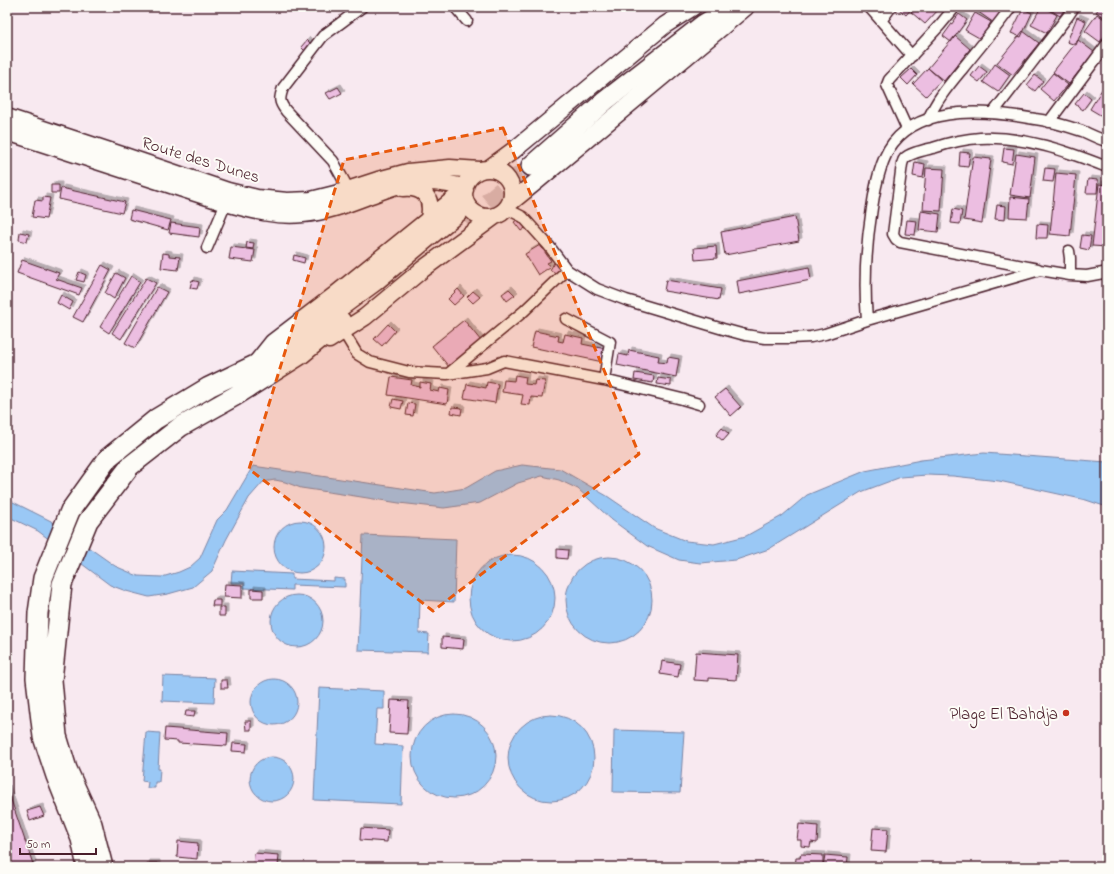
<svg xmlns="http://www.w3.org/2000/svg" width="1114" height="874" viewBox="0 0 1114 874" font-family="'Indie Flower',sans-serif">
<defs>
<filter id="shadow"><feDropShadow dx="3" dy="-3" stdDeviation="0" flood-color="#0004"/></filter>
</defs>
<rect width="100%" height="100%" fill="#f8e9f0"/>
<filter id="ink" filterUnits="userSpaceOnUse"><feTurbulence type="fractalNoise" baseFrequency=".025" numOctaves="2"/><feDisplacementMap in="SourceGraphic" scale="8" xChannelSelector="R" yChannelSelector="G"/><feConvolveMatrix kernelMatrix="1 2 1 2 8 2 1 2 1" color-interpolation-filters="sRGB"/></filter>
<g filter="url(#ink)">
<!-- water -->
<path fill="#9ac8f5" stroke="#7a84a4" d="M984 453 1107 462V507L1086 500 999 481 953 476 927 475 901 477 861 492 769 549 736 560 700 563 679 560 647 546 612 520 578 489 559 480 542 476 518 483 480 503 444 508 399 503 355 496 301 488 285 482 275 480 263 482 249 498 226 540 212 571 193 587 168 594 149 597 126 591 110 585 38 531 7 516V499L51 521 115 566 138 576 162 577 179 572 190 567 200 558 217 520 227 510 253 466 435 493 466 488 495 471 522 465 560 469 607 496 654 528 686 541 714 544 746 536 782 516 807 495 865 471 921 460Z
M274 547a26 26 0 1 1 52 0a26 26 0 1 1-52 0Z
M363 535 456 539 454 602 420 600 419 633 429 634 428 652 358 650Z
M469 598a43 43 0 1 1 86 0a43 43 0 1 1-86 0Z
M566 600a43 43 0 1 1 86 0a43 43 0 1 1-86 0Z
M232 571 292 574V579L334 581V578L345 579V587L292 585V590L244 588V583H231Z
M271 621a26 26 0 1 1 52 0a26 26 0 1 1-52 0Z
M163 676 215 678 214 703 162 701Z
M251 702a23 23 0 1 1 46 0a23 23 0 1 1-46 0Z
M319 688 384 691V709H377L375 744 403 746 401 804 314 800Z
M412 756a42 42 0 1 1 84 0a42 42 0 1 1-84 0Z
M508 758a43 43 0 1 1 86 0a43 43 0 1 1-86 0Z
M614 730 684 732 680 793 613 792Z
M146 732 160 733 158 769H160L159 782H155V788H147L148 782 142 781Z
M250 779a22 22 0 1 1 44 0a22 22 0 1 1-44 0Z"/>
<!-- building -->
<path fill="#ecbee1" stroke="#4a1f2b" filter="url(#shadow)" d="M899 7H913L906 15 898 8Z
M916 7H937L939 9 925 24 911 12Z
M980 7H1005L994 23 977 11Z
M1041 7H1043L1057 15 1047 33 1031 25Z
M1046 7H1066L1060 16Z
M1100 7H1107V19L1096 12Z
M1023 9 1032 13 1021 37 1011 33Z
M975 13 991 22 981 39 965 30Z
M959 14 967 20 951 42 943 36Z
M1097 14 1107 21V32L1100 42 1085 31Z
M1077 17 1086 21 1076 45 1067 42Z
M1023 31 1039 43 1013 75 997 63Z
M955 36 970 49 944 81 928 68Z
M307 40 311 44 305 51 301 47Z
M1078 40 1094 52 1069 84 1053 72Z
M995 64 1010 75 998 92 983 82Z
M979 66 987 72 979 82 971 76Z
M928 68 941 80 926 96 913 84Z
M911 69 917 75 908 85 901 78Z
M1053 73 1068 85 1054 101 1040 89Z
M1035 75 1043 81 1035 91 1027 85Z
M1107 81V119L1090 109Z
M338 87 342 93 330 99 326 93Z
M1084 93 1091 99 1083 110 1075 104Z
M1004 148 1014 149 1012 164 1002 162Z
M960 152 970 153 968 167 959 166Z
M1016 154 1035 157 1030 198 1010 195Z
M973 157 991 159 982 223 964 220Z
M915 162 925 164 923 178 913 176Z
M926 168 944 169 941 211 923 210Z
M1045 168 1055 169 1053 182 1043 181Z
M1056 173 1076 175 1070 236 1050 234Z
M1088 179 1098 180 1097 193H1086Z
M1099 184 1107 185V247L1092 246Z
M51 185H59V193H51Z
M61 188 125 202 122 213 59 199Z
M43 197 50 198 46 219 32 217 35 200 43 201Z
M1010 197 1029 199 1027 218 1009 217Z
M997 205 1006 206 1005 220 995 219Z
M953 209 962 211 960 224 951 223Z
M131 210 171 220 168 230 129 219Z
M921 211 940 214 938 232 919 230Z
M521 217 528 226 521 231 514 222Z
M795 217 799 241 725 255 721 232Z
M907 220 917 221 915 235 905 234Z
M171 223 200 227 199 237 169 233Z
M1037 224 1048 225 1047 238H1036Z
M20 232 29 234 27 242 19 240Z
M1082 235 1091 236 1089 250 1080 248Z
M247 242 254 243 253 249 246 248Z
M540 245 551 261 547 263 550 267 538 275 525 254Z
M716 246 717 258 695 260 694 248Z
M231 247 255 250 253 262 229 259Z
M163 253 169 254V256L180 257 178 270 161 268Z
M294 255 305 258 304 263 293 260Z
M22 260 59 273 56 279 82 288 79 295 17 273Z
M554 263 562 267 558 274 550 270Z
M102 265 111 270 83 322 73 317Z
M809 267 811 280 739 294 737 281Z
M79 272 86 275 84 282 76 280Z
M116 273 125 278 114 299 105 293Z
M131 276 140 282 109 333 100 327Z
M146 278 156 283 121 339 112 333Z
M192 280 199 282 197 289 190 288Z
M666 280 721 289 719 300 664 291Z
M157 287 167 292 135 348 125 343Z
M458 289 464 296 454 305 448 299Z
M509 289 515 295 507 301 502 294Z
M473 291 480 297 473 303 467 297Z
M61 295 73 302 69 310 57 303Z
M464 320 481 341 449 367 432 346Z
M388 324 395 331 382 346 374 339Z
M535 331 559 336 558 341 563 342 565 334 583 338 582 344 606 349 603 362 531 347Z
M629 350 659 356 658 362 667 363 668 357 679 359 676 377 617 365 619 354 628 356Z
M635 373 654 376 653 383 634 380Z
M515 375 526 377 525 384 534 385 535 380 545 381 542 398 531 397 530 405 521 404 523 395 502 392 504 380 514 381Z
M391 377 412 380 411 385 420 387V382L431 384 430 390 439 392 440 388 449 390 447 404 388 395Z
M658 378 671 380V386L657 384Z
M487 382 498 384 495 403 464 398 467 384 486 388Z
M725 389 741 407 731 416 715 397Z
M393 399 403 401 401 409 391 407Z
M408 403 415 404 413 416 406 415Z
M452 407 462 408 461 415 451 413Z
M722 428 729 434 723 441 716 435Z
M557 549 568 550 567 559 557 558Z
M225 584 242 585V598L224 597Z
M251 589 263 590V598H251Z
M213 600H220V606H212Z
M219 607H225V616H219Z
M442 637 464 639 463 649 442 647Z
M696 652 738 655 736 680 709 678V681L694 680Z
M662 661 680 664 678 677 660 674Z
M221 680H227L228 688H221Z
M391 700 409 701 407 734 389 733Z
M186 711H195L194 717 185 716Z
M245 721H251V730H246Z
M165 728 228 733 227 746 178 743V741L164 740Z
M233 743 247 744 246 752 232 751Z
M7 788 33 864 32 867H7Z
M40 807 44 816 30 821 27 811Z
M799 824 818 826 817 843 811 842 810 847 801 846V840H797Z
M361 828 388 830 387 842 360 840Z
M873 828 888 829 886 852 871 851Z
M178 841 198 843 197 859 177 857Z
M254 853 279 855 278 867H253Z
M801 854 823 855V867H795L796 858H800Z
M825 855 848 857 847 867 823 866Z
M147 863H157V867H146Z"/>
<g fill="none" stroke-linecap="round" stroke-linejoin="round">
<!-- highway-tunnel -->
<path stroke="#d5c1c9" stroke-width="19" stroke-dasharray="19 10" stroke-linecap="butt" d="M465 221 531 166"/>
<!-- street casing -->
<g stroke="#4a1f2b" stroke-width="13">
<path id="street" d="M455 7 467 21
M869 7 912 56
M881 21 891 7
M993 113 1068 16 1074 7
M928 120C936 100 949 85 963 68 979 48 996 28 1011 7
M1049 122 1107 44
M907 129 887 85 889 80 940 25 955 7
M349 190 333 161 286 111C279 102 279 99 283 88L323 36 362 7
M507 209 523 217 549 246 567 270 597 289 626 300 723 329 745 335 765 338H790L811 337 825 334 867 320 1040 270 1070 275 1087 276 1103 273 1107 271
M207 248 226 203
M1069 251 1070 258V275
M1038 269 900 242 896 239 893 234 902 164C903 162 903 160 904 159 909 153 925 150 933 148 948 143 964 139 980 138 1025 136 1066 151 1107 167
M566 319 610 342 604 380
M867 320C864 283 866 245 872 208 875 188 880 160 893 143 924 103 992 111 1035 119 1051 121 1067 126 1082 131 1090 134 1098 139 1107 141
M343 331 357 354 370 362 409 372 447 374 487 368 504 361 604 380 682 399 699 404
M448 374 524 311 567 270"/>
</g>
<!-- primary casing -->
<g stroke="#4a1f2b" stroke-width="19">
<path id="primary" d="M7 117 122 155 228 191 257 198 287 201 311 200 335 194 378 180 408 172 450 168 480 170
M7 132 226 203C251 210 277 217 303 214 330 212 354 201 379 192 390 188 402 183 414 182 431 180 448 184 465 187
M488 169 514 150 665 25 693 7
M464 193a24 24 0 1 1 48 0a24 24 0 1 1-48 0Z
M403 188C424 186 433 198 429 218
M511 202 537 181 746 7
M329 340 365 317 423 269 495 216
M257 362 273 342 336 294 465 190"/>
</g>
<!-- highway casing -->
<g stroke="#4a1f2b" stroke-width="22">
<path id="highway" d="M531 166 605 101 704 24 732 7
M87 867 81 839 56 776 43 737 36 678 38 613 43 578 70 511 108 458 156 419 209 387 255 365 277 353 375 281 459 211
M103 867 92 824 67 769 57 736 52 680 62 584 88 521 130 466 180 427 235 396 300 355 341 321"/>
</g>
<!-- street -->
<use href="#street" stroke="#fdfcf7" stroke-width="10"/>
<!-- primary -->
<use href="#primary" stroke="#fdfcf7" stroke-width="16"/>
<!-- highway -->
<use href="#highway" stroke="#fdfcf7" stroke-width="19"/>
</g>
</g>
<!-- marked area -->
<path fill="#e8590c" fill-opacity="0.2" stroke="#e8590c" stroke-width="3" stroke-dasharray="8 5" stroke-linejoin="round" d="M503 128 639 454 433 611 249 469 344 160Z"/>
<!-- markers -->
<circle fill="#c8321e" stroke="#fdfcf7" stroke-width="1.5" cx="1066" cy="713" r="4"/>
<g text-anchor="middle" stroke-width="4" stroke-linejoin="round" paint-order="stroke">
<!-- street labels -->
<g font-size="17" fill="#4a1f2b" stroke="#fdfcf7">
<text transform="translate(201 159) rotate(17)" y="6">Route des Dunes</text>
</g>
<!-- poi labels -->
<g font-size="17" fill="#4a1f2b" stroke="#fdfcf7" text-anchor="end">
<text x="1058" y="719">Plage El Bahdja</text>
</g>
</g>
<!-- margin -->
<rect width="1114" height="874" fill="none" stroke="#fdfcf7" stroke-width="24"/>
<rect x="12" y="12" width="1090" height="850" fill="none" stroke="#4a1f2b" stroke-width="1.5" filter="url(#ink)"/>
<!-- scale -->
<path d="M20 848v6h76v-6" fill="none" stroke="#4a1f2b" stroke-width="2"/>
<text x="26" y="848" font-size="12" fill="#4a1f2b" stroke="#fdfcf7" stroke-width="3" paint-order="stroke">50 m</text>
</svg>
